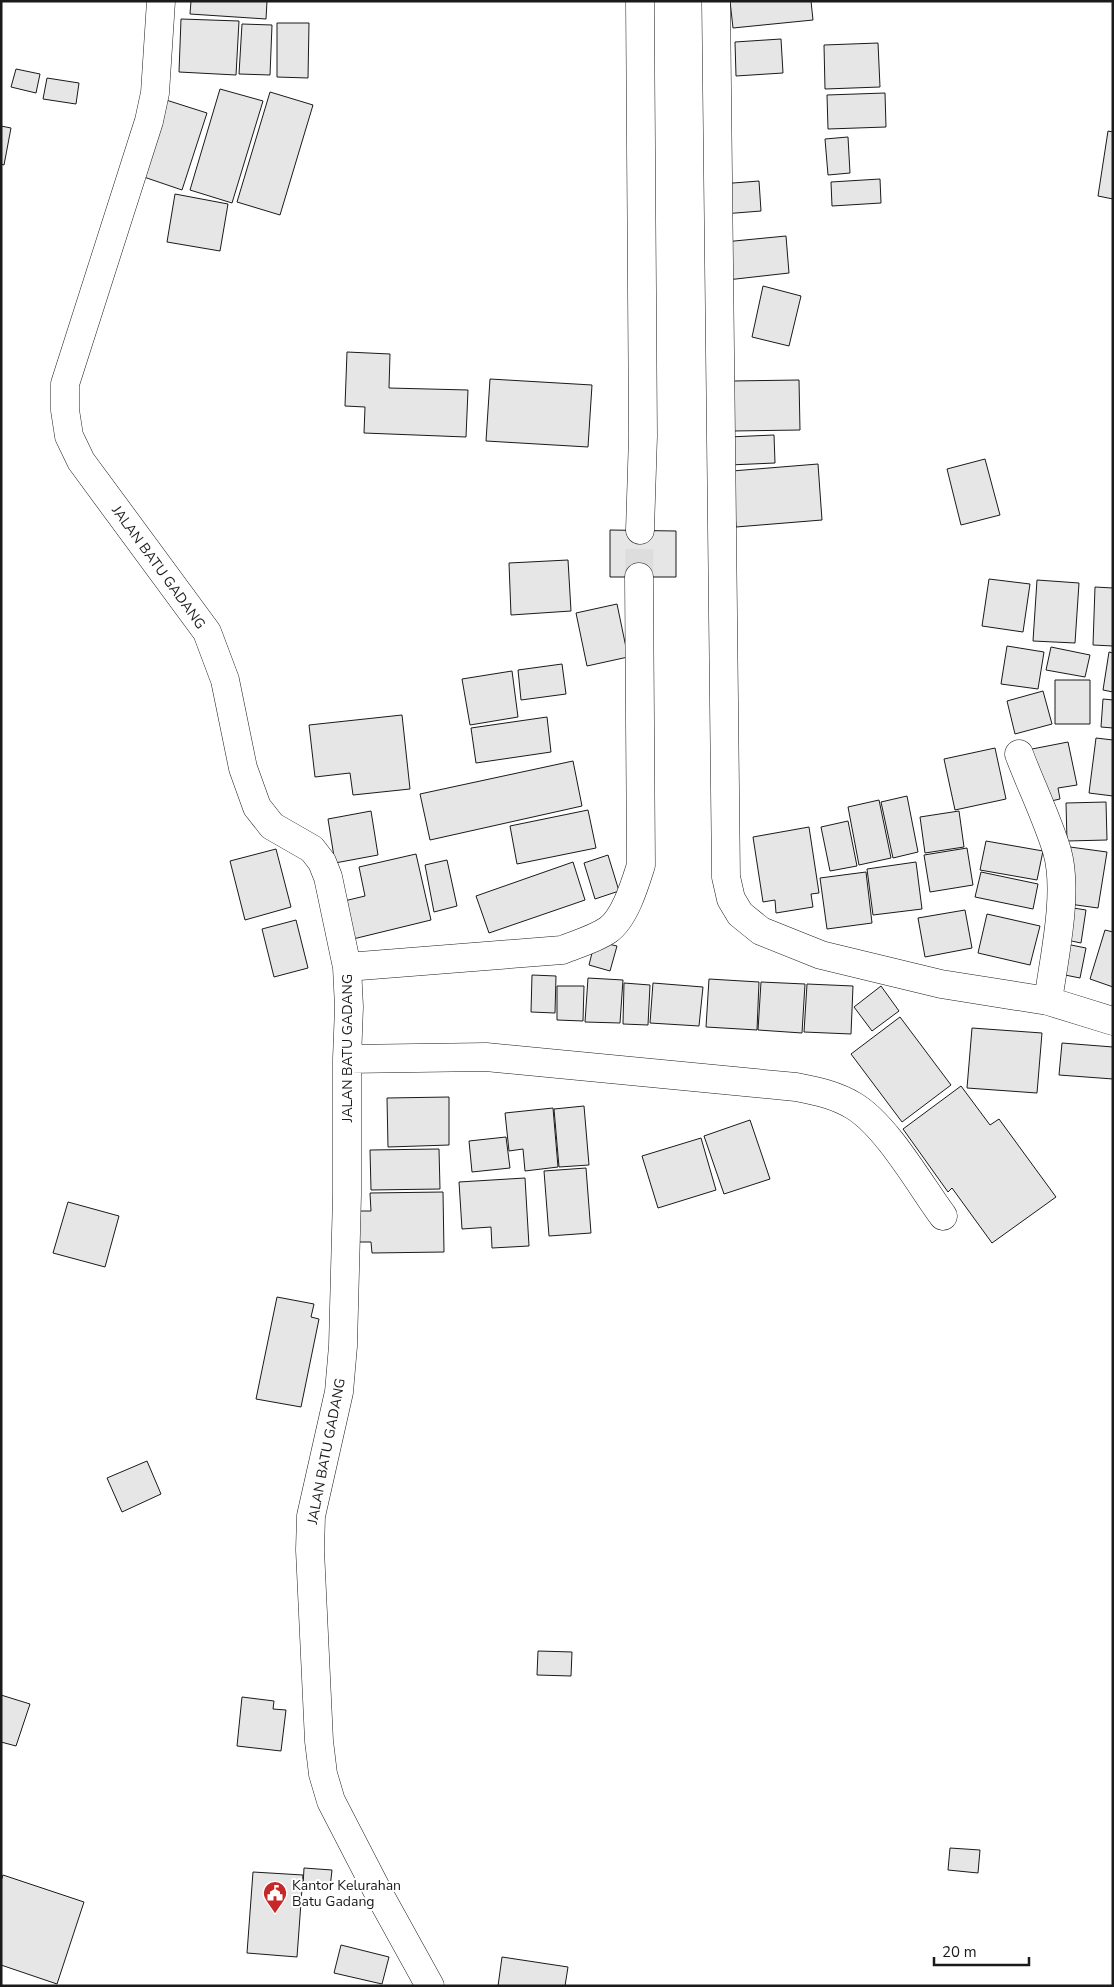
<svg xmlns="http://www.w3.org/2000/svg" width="1114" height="1987" viewBox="0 0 1114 1987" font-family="'Nunito Sans',sans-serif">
<rect width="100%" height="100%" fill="#fff"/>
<!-- building -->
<path fill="#e6e6e6" stroke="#1a1a1a" d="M191 1H267L266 19 190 14Z
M730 1H811L813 20 733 28Z
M181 19 239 21 236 75 179 72Z
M277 23H309L308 78 277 77Z
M242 24 272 25 270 75 239 74Z
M781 39 783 73 736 76 735 42Z
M878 43 880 87 825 89 824 45Z
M16 69 40 74 36 93 11 87Z
M47 78 79 83 76 104 43 99Z
M220 89 263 101 232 203 190 190Z
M270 92 313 105 280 215 237 202Z
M885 93 886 127 828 129 827 95Z
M163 99 207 113 182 190 138 175Z
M1 126 11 128 4 165 1 164Z
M1108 131 1113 132V199L1098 196Z
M848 137 850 173 828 175 825 139Z
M880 179 881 203 832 206 831 182Z
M759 181 761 211 723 214 720 184Z
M175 194 228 204 220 251 167 242Z
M786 236 789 273 727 280 724 242Z
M763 286 801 296 789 346 752 337Z
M347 352 390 354 389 388 468 390 466 437 364 433 365 407 345 406Z
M490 379 592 385 588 447 486 441Z
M799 380 800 430 733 431 732 381Z
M774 435 775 463 729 465 728 437Z
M985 459 1000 515 961 525 947 469Z
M818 464 822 520 736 527 732 471Z
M610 530 676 531V577H610Z
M568 560 571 611 511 615 509 563Z
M989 579 1030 584 1023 632 982 626Z
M1037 580 1079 583 1075 643 1033 641Z
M1095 587 1113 588V646L1093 645Z
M617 604 628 657 587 666 576 613Z
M1007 646 1044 652 1038 689 1001 684Z
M1051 647 1090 655 1085 677 1046 670Z
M1109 652 1113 653V692L1103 690Z
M562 664 566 694 521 700 518 670Z
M512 671 518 717 470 725 462 679Z
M1055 680H1090V724H1055Z
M1043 691 1052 724 1015 734 1007 701Z
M1103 699 1113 700V728L1101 727Z
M402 715 410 789 353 795 350 773 315 777 309 725Z
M547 717 551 752 476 763 471 728Z
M1096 738 1113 740V796L1089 793Z
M1068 742 1077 785 1058 788 1060 799 1042 803 1032 749Z
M995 748 1006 799 955 810 944 759Z
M573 761 582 806 430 840 420 794Z
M907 796 918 852 893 858 881 802Z
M879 800 891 858 859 865 848 807Z
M1106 802 1107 840 1067 841 1066 803Z
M588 810 596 848 517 864 510 826Z
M371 811 378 855 335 863 328 819Z
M959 811 964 847 925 853 920 817Z
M848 821 857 866 830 871 821 827Z
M809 827 819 893 811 894 813 907 776 913 775 900 763 902 753 837Z
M986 841 1043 851 1037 880 980 870Z
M1070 847 1107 852 1098 908 1062 903Z
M967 848 973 885 930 892 924 855Z
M276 849 291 907 245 920 230 861Z
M416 854 431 920 349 940 340 902 365 896 359 867Z
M608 855 619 891 595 899 584 863Z
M447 860 457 906 434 912 425 865Z
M573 862 585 900 489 933 476 896Z
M916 862 922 909 873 915 867 869Z
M866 872 872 923 827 929 820 878Z
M981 872 1038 884 1033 909 975 897Z
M1067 907 1086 910 1081 943 1062 939Z
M965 910 972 948 925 957 918 918Z
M987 914 1040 926 1030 965 978 953Z
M296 920 308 968 274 977 262 929Z
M1105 930 1113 932V987L1090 979Z
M595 941 617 946 610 971 589 965Z
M1061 943 1086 948 1080 978 1055 973Z
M532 975 556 976 555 1013 531 1012Z
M588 978 623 980 620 1023 585 1022Z
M709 979 759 982 757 1030 706 1027Z
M761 982 805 984 802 1033 758 1030Z
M624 983 650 985 648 1025 623 1024Z
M653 983 703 987 699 1026 650 1023Z
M807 984 853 986 851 1034 804 1032Z
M557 986H584L583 1021 557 1020Z
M881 986 899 1011 872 1031 854 1007Z
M900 1017 951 1085 902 1122 851 1054Z
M972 1028 1042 1033 1037 1093 967 1088Z
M1062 1043 1113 1047V1079L1059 1075Z
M961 1086 990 1125 999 1119 1056 1197 992 1243 952 1188 948 1192 903 1129Z
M449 1097V1145L388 1147 387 1098Z
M584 1106 589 1165 559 1167 554 1109Z
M553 1108 558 1167 525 1171 523 1149 509 1151 505 1113Z
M750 1120 770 1179 724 1194 704 1136Z
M506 1137 510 1168 472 1172 469 1141Z
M701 1138 716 1190 658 1208 642 1156Z
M439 1149 440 1189 371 1190 370 1150Z
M586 1168 591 1233 549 1236 544 1171Z
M525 1178 529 1246 492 1248 491 1227 462 1229 459 1182Z
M443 1192 444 1252 372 1253 371 1242H356V1211H371L370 1193Z
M68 1202 119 1216 105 1267 53 1253Z
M277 1297 314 1304 311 1317 319 1319 301 1407 256 1399Z
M147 1461 161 1494 122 1512 107 1478Z
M538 1651 572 1652 571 1676 537 1675Z
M1 1695 30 1704 16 1746 1 1742Z
M242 1697 274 1701 273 1709 286 1710 281 1751 237 1746Z
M950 1848 980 1850 978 1873 948 1870Z
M304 1868 332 1870 330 1888 303 1886Z
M253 1872 303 1875 297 1957 247 1953Z
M3 1875 84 1902 57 1984 1 1965V1881Z
M341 1945 389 1957 382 1984 334 1973Z
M502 1957 568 1967 565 1986H498Z"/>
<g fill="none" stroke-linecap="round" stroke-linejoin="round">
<!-- minor-tunnel -->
<path stroke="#ddd" stroke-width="28" stroke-dasharray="28 14" stroke-linecap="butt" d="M639 577 640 530"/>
<!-- minor casing -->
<g stroke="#1a1a1a" stroke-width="29">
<path id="minor" d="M161 1 155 93 149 121 65 384V410L69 436 81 461 207 632 225 680 243 768 257 807 272 826 312 849 322 862 328 877 347 967 349 1007 347 1059V1195L343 1346 339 1392 311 1516 310 1550 319 1741 323 1774 331 1801 378 1892 430 1986
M716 1 726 877 731 899 740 914 761 931 821 955 941 984 1048 1001 1113 1021
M640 530 643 436 640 1
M1019 754C1031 786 1047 818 1057 851 1069 892 1054 958 1048 1001
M347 967 562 950C577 944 595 939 608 930 625 918 635 884 641 865L639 577
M347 1059 486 1057 796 1087C817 1091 836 1095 854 1106 887 1126 920 1185 943 1216"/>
</g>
<!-- minor -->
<use href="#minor" stroke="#fff" stroke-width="28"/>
</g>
<!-- icons -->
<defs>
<g id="civic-pin" transform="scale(1.25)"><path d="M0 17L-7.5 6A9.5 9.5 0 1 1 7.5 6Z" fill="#c62828" stroke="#fff"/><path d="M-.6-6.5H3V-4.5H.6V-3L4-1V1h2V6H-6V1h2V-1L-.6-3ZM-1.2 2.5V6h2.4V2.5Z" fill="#fff"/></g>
</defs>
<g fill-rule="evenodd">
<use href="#civic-pin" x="275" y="1893"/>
</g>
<g text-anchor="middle" stroke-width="4" stroke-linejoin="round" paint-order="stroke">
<!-- street labels -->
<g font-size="14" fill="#1a1a1a" stroke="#fff">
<text transform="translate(159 567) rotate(54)" y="5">JALAN BATU GADANG</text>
<text transform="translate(347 1048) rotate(-90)" y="5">JALAN BATU GADANG</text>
<text transform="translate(326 1451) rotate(-79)" y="5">JALAN BATU GADANG</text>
</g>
<!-- poi labels -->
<g font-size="14" fill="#1a1a1a" stroke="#fff" text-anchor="start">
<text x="292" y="1890">Kantor Kelurahan<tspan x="292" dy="16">Batu Gadang</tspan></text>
</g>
</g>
<!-- border -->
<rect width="1114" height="1987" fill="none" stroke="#1a1a1a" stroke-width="5"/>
<!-- scale -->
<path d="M934 1957v8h95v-8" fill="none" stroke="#1a1a1a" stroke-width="2.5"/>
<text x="942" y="1957" font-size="15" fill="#1a1a1a" stroke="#ffffff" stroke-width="4" paint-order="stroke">20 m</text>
</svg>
